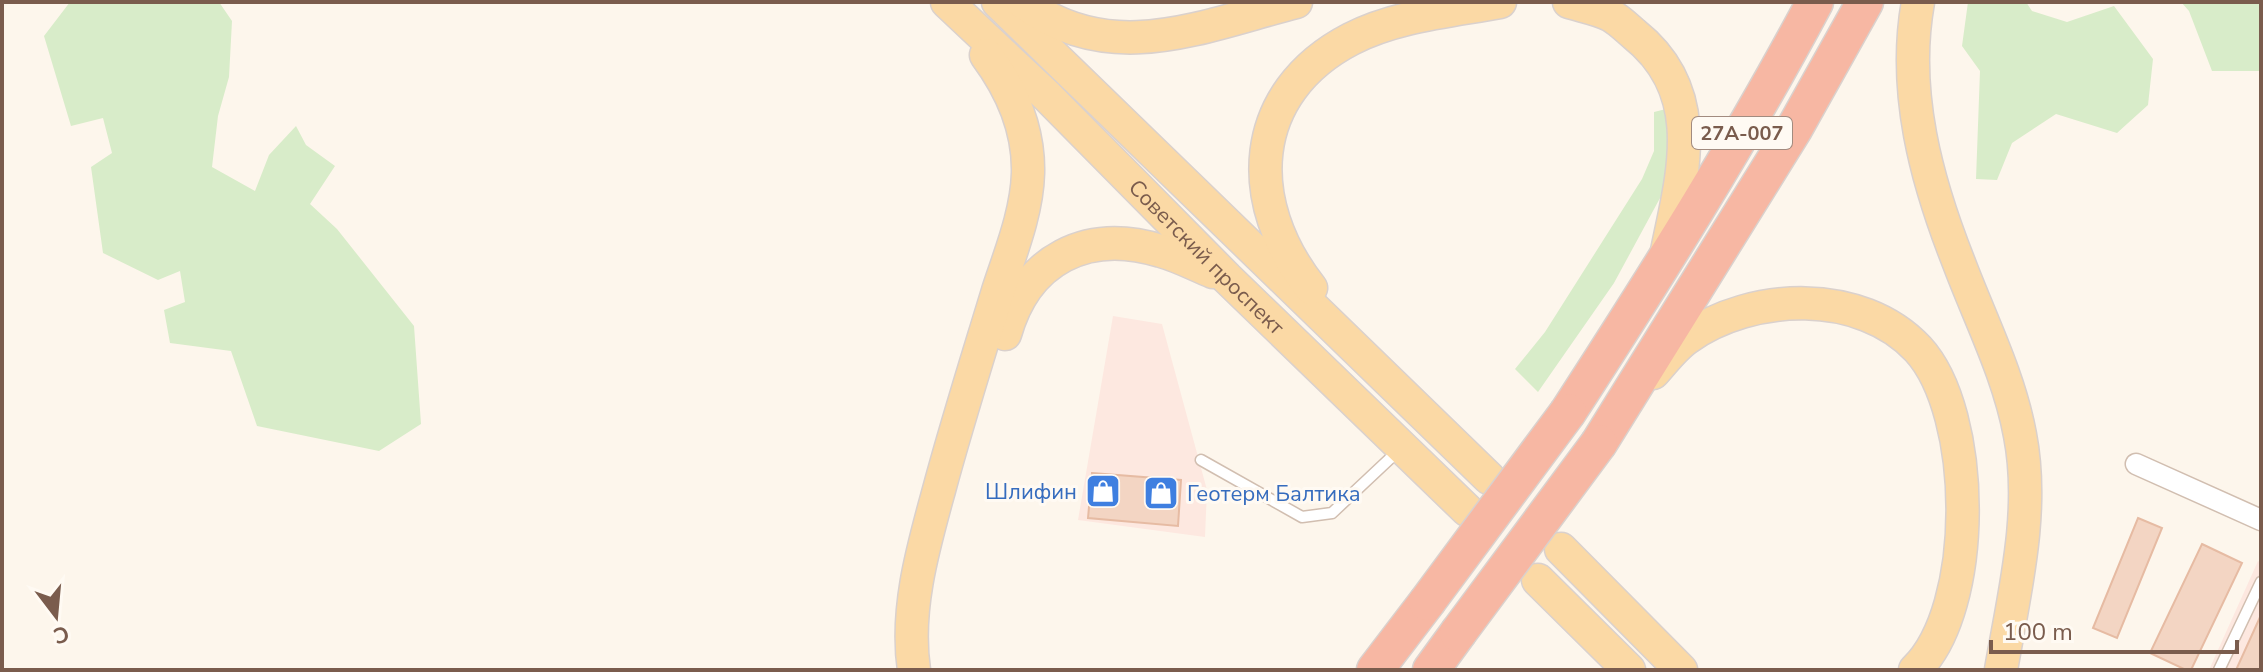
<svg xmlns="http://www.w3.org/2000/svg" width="2263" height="672" viewBox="0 0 2263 672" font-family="'Nunito Sans',sans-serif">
<rect width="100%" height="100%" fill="#fdf6ec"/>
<!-- commercial -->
<path fill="#fde8e0" d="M1113 316 1162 324 1207 490 1205 537 1078 520Z
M2258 561 2261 563V670H2209Z"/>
<!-- green -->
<path fill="#d8ecc9" d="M70 2H219L232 21 229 77 218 116 212 167 255 191 269 155 296 126 306 145 335 166 310 204 337 229 414 326 421 424 379 451 257 426 231 351 170 343 164 310 185 302 180 271 158 280 103 253 91 167 112 153 103 118 71 126 44 36Z
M1968 2H2026L2032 11 2067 22 2114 6 2153 59 2148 105 2117 133 2056 114 2012 143 1997 180 1976 179 1980 71 1962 46Z
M2181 2H2261V71H2212L2189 11Z
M1674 107 1666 187 1614 283 1538 392 1515 369 1545 332 1642 179 1654 151V112Z"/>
<!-- building -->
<path fill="#f3d5c3" stroke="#e6bba3" stroke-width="2" d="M1092 473 1181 480 1178 526 1088 518Z
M2138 518 2162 528 2117 638 2093 628Z
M2202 544 2242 563 2191 670H2186L2150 653Z
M2261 615V670H2236Z"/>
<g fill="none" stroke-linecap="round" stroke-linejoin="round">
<!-- lane casing -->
<g stroke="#d1beb0" stroke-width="13">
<path id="lane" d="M1201 460 1302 517 1332 513 1398 451
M2219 670 2261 582"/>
</g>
<!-- street casing -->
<g stroke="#d1beb0" stroke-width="23">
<path id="street" d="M2136 464 2261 520"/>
</g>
<!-- primary casing -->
<g stroke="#dad1cd" stroke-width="35">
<g id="primary">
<path id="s1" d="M947 2 1047 96 1227 278 1467 510"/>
<path d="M998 2 1489 478"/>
<path d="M1023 2C1111 68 1202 26 1296 2"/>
<path d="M1569 2C1582 6 1598 9 1610 15 1619 20 1627 28 1634 34 1707 92 1683 173 1667 251"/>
<path d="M1918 2C1902 91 1926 180 1959 263 1980 319 2009 375 2020 435 2035 512 2014 594 2001 670"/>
<path d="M1311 288C1243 202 1247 93 1351 39 1395 16 1451 11 1500 2"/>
<path d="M1005 334C1026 259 1087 228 1161 251 1179 256 1196 265 1213 272"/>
<path d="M1653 373C1663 362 1674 347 1687 338 1752 292 1861 288 1918 349 1977 413 1979 609 1915 670"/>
<path d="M1561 549 1681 670"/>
<path d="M1538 580 1629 670"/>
<path d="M914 670C905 610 923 548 939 490 957 423 978 357 998 291 1010 254 1027 213 1028 173 1029 130 1012 90 986 55"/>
</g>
</g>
<!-- highway casing -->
<g stroke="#dad1cd" stroke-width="39">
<path id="highway" d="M1568 412C1655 278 1740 143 1815 2
M1599 443 1794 129 1865 2
M1375 670 1427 602
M1431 670 1458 633"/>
</g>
<!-- lane -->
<use href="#lane" stroke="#fff" stroke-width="10"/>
<!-- street -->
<use href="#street" stroke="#fff" stroke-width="20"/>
<!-- primary -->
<use href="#primary" stroke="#fbd9a5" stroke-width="32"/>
<!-- highway -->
<use href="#highway" stroke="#f7b7a3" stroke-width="36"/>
<!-- highway-bridge casing -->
<g stroke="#dad1cd" stroke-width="39" stroke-linecap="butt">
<path id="highway-bridge" d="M1427 602 1568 412
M1458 633 1599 443"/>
</g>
<!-- highway-bridge -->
<use href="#highway-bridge" stroke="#f7b7a3" stroke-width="36"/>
</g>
<!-- icons -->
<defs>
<g id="shop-square" transform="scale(1.8)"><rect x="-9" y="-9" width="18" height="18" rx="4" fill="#3f7fe0" stroke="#fffaf3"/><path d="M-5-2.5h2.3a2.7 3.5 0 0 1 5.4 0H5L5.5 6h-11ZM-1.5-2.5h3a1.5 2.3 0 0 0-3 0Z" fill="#fff"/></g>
</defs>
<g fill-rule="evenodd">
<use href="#shop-square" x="1103" y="491"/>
<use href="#shop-square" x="1161" y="493"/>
</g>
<g text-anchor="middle" stroke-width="6" stroke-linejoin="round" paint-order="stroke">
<!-- shield labels -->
<rect fill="#fffaf3" stroke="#a28b7f" stroke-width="2" x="1692" y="117" width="100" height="32" rx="6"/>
<g font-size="20" font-weight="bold" fill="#7a5c4d">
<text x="1742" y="140">27А-007</text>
</g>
<!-- street labels -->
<g font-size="22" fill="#7a5c4d" stroke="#fffaf3">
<text dy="8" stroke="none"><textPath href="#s1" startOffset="364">Советский проспект</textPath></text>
</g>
<!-- shop labels -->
<g font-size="22" fill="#366cbe" stroke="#fffaf3" text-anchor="end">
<text x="1077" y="499">Шлифин</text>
<text x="1187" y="501" text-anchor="start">Геотерм Балтика</text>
</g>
</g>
<!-- border -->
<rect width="2263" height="672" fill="none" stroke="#7a5c4d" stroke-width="8"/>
<!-- north arrow -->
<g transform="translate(56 616) rotate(164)" stroke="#fffaf3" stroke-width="6" paint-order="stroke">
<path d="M0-6L14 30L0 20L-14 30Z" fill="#7a5c4d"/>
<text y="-12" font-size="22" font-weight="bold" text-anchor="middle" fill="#7a5c4d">С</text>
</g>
<!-- scale -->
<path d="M1991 640v12h246v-12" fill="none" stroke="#7a5c4d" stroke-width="4"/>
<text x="2003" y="640" font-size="24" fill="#7a5c4d" stroke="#fffaf3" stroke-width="6" paint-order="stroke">100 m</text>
</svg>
